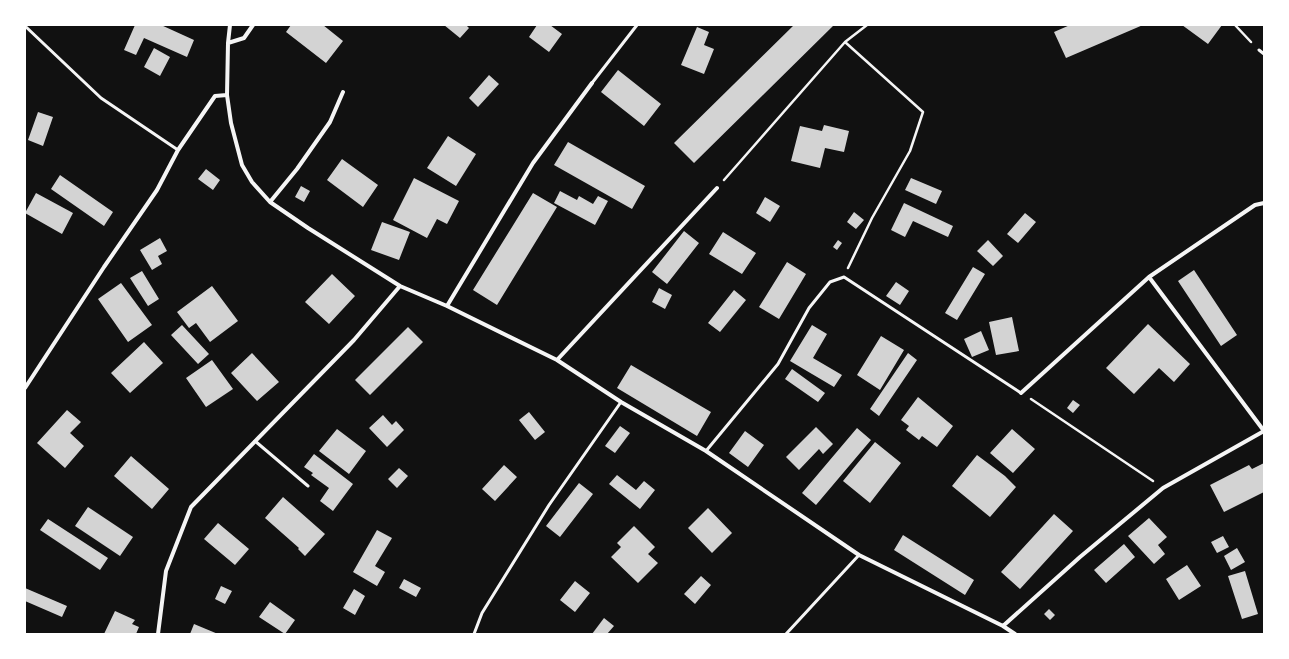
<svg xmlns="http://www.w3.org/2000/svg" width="1289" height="659" viewBox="0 0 1289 659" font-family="'Times New Roman',serif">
<rect width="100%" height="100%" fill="#111"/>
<!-- building -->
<path fill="#d3d3d3" d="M135 25H161L194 40 187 57 144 38 136 55 124 50Z
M291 25H323L343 41 326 63 286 32Z
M444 25H466L469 28 460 38Z
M537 25H550L562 34 549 52 529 37Z
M794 25H834L694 163 674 143Z
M1070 25H1143L1066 58 1054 32Z
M1182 25H1222L1208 44Z
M697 27 709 32 704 45 714 49 704 74 681 65Z
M154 48 170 57 160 76 144 67Z
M618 70 661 104 644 126 601 92Z
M489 75 499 84 478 107 469 98Z
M38 112 53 117 43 146 28 140Z
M824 125 849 131 844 152 825 148 820 168 791 161 800 126 822 131Z
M448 136 476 154 456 186 427 168Z
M568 142 645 186 632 209 554 165Z
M342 159 378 185 363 207 327 180Z
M206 169 220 180 213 190 198 179Z
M60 175 113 212 104 226 51 189Z
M414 178 459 201 447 224 437 219 427 238 393 220Z
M911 178 942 191 936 204 905 190Z
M301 186 310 191 304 202 295 197Z
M560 191 577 200 579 196 593 204 598 196 608 201 595 225 554 203Z
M36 193 73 213 62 234 25 213Z
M533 193 557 207 497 305 473 290Z
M765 197 780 206 770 222 756 213Z
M904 203 953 226 948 237 913 221 905 237 891 230Z
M854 212 864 220 856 229 847 222Z
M1025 213 1036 222 1018 243 1007 234Z
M382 222 410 232 399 260 371 250Z
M684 231 699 243 667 284 652 272Z
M723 232 756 253 742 274 709 254Z
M160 238 167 251 158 256 162 264 152 270 140 250Z
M838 240 842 243 837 250 833 247Z
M988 240 1003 256 993 266 977 251Z
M787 262 806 274 779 319 759 307Z
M973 267 985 274 957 320 945 313Z
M1194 270 1237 335 1221 346 1178 281Z
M142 271 159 299 148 306 130 278Z
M332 274 355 296 329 324 305 302Z
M896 282 909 291 900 305 886 296Z
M121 283 152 325 128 342 98 299Z
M212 286 238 321 210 342 196 323 189 328 177 312Z
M659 288 672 295 665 309 652 302Z
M734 290 746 300 720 332 708 323Z
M1012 317 1019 351 996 355 989 322Z
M1148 324 1190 364 1174 382 1159 368 1134 394 1106 368Z
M182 325 209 354 198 364 171 335Z
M812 325 827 334 813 358 842 375 834 387 790 361Z
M408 327 423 342 370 395 355 380Z
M981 331 989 350 972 357 964 339Z
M881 336 904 350 880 390 857 375Z
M144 342 163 363 130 393 111 373Z
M252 353 279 382 257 401 231 373Z
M908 353 917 360 879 416 870 409Z
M212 360 233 389 206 407 186 378Z
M631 365 711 412 697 436 617 388Z
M792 369 825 393 818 402 785 379Z
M918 397 953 426 937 447 922 436 919 440 906 430 909 426 901 420Z
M1073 400 1080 405 1073 413 1067 408Z
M67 410 81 422 70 433 84 446 65 468 37 443Z
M529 412 545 432 535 440 519 420Z
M383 415 392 425 396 421 404 430 387 447 369 428Z
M620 426 630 433 615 453 605 446Z
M816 427 833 444 823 454 819 449 799 470 786 457Z
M857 428 871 440 816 505 802 493Z
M337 429 366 451 349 474 319 451Z
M1012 429 1035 449 1013 473 990 453Z
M745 431 764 445 748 467 729 453Z
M875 442 901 463 870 503 843 481Z
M314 454 353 484 333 511 320 501 329 488 311 475 313 473 304 467Z
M977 455 1005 476 1016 487 990 517 952 486Z
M131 456 169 489 152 509 114 476Z
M1264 463V492L1224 512 1210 485 1249 465 1252 469Z
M504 465 517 477 495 501 482 489Z
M399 468 408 476 397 488 388 479Z
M617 475 636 490 644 481 655 490 640 509 609 484Z
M579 483 593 494 560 537 546 526Z
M283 497 325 534 305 556 298 549 299 548 265 518Z
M88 507 133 537 120 556 75 526Z
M708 508 732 533 712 553 688 528Z
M1054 514 1073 531 1020 589 1001 572Z
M1149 518 1167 537 1158 545 1165 554 1154 564 1128 536Z
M48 519 108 558 100 570 40 530Z
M218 523 249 549 235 565 204 539Z
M634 526 655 547 648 554 658 563 638 583 611 557 621 547 617 543Z
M377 530 392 538 375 566 385 572 377 586 353 572Z
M903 535 974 580 965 595 894 550Z
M1223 536 1229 547 1217 553 1211 542Z
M1124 544 1135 557 1106 583 1094 570Z
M1237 548 1245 562 1231 570 1224 556Z
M1187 565 1201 586 1179 600 1166 579Z
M1245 571 1258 614 1242 619 1228 576Z
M701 576 711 585 695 604 684 594Z
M404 579 421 588 416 597 399 588Z
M575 581 590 593 575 612 560 600Z
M221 586 232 591 225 604 215 599Z
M25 588 67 606 62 617 25 601Z
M354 589 365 596 355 615 343 608Z
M270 602 295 620 285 634 259 617Z
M1049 609 1055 615 1050 620 1044 614Z
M115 611 135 620 132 624 139 627 136 634H104Z
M604 618 614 626 607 634H592Z
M194 624 218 634H190Z"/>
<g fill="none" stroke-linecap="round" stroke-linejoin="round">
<!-- path -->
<path stroke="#f5f5f5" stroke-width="2.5" d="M1235 25 1251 42
M845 42 923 112 910 151 872 218 848 268
M724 180 845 42 867 25
M1031 399 1153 481"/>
<!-- service -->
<path stroke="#f5f5f5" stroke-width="3" d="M25 26 101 98 178 150
M1259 50 1264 54
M592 83 637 25
M255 441 308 486
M706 451 778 364 809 308 830 282 844 277 1021 393
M474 634 482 613 549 505 621 402
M786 634 859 555"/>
<!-- minor -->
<path stroke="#f5f5f5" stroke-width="4" d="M230 25 228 43 227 95 231 123 242 165 252 182 270 202 308 228 400 286 447 306 557 360 621 402 706 451 859 555 1003 626 1015 634
M228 43 244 38 253 25
M270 202 297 169 330 122 343 92
M1149 277 1264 431
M447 306 533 163 592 83
M557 360 717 188
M25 388 104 267 157 190 178 150 215 96 227 95
M1021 393 1149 277 1255 205 1264 203
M1003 626 1080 557 1163 488 1264 431
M158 634 166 571 191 507 354 340 400 286"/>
</g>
<!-- border -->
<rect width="1289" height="659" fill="none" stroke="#ffffff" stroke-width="52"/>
</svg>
